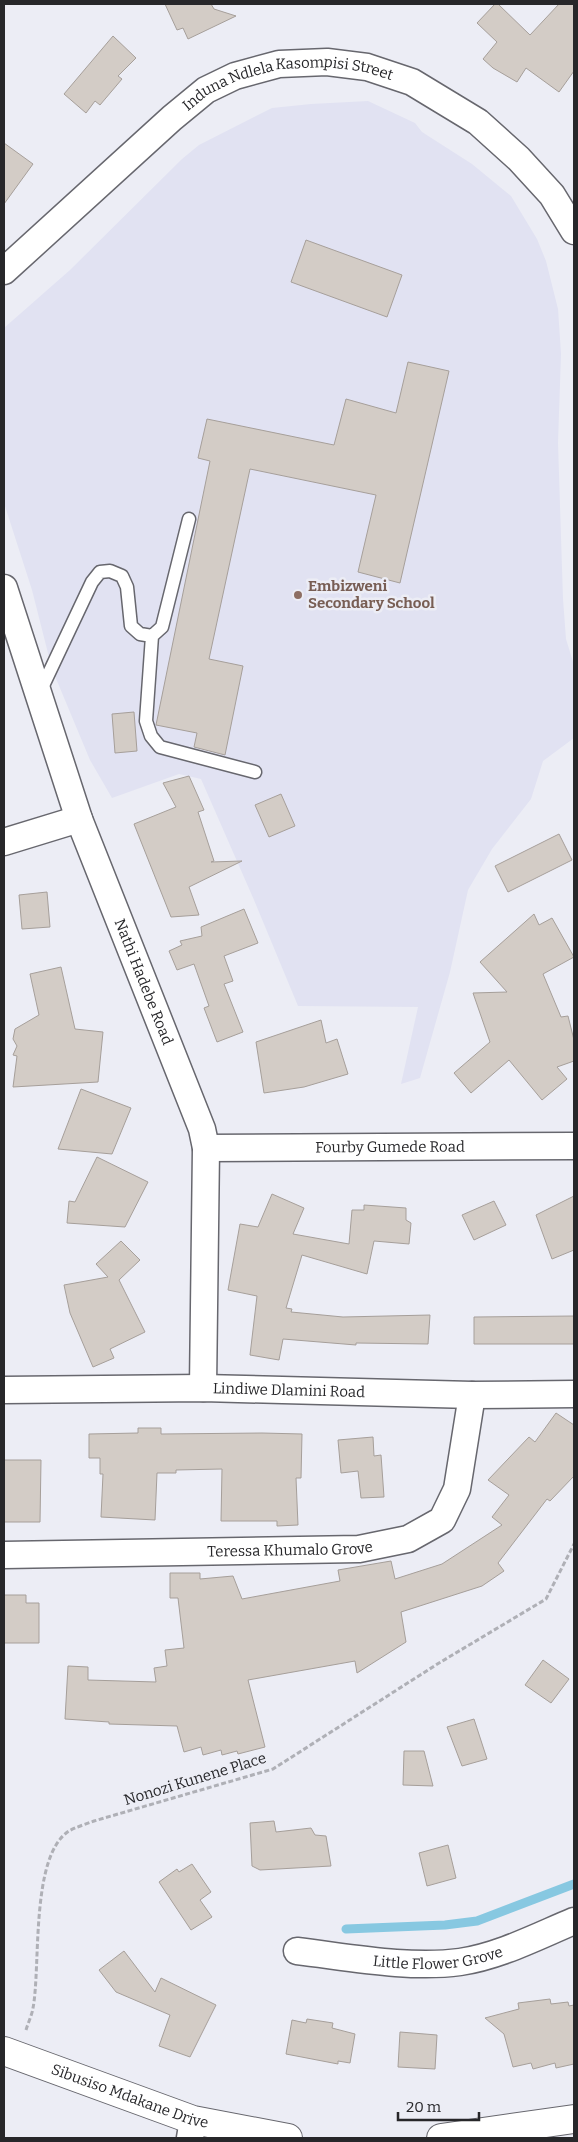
<svg xmlns="http://www.w3.org/2000/svg" width="578" height="2142" viewBox="0 0 578 2142" font-family="Bitter,serif">
<rect width="100%" height="100%" fill="#ecedf5"/>
<!-- built -->
<path fill="#e1e2f2" d="M368 101 415 123 422 132 472 164 511 196 537 239 546 261 558 309 561 354 558 443 563 599 566 639 574 665V738L543 761 531 799 492 849 468 890 450 972 420 1078 401 1084 418 1007 298 1006 254 900 201 779 179 774 112 798 90 760 52 669 32 590 4 503V328L70 270 182 159 199 145 272 108 311 104Z"/>
<g fill="none" stroke-linecap="round" stroke-linejoin="round">
<!-- stream -->
<path stroke="#87c8e1" stroke-width="9" d="M346 1929 445 1925 477 1921 574 1884"/>
</g>
<!-- building -->
<path fill="#d3ccc6" stroke="#a69f9a" d="M165 4H211L214 9 236 16 188 39 183 28 177 30Z
M495 4H498L530 35 559 4H574V71L559 92 526 68 517 82 493 68 483 59 497 42 477 23Z
M113 36 136 58 118 76 122 79 100 105 95 101 86 113 64 94Z
M4 143 33 164 4 204Z
M306 240 402 275 387 317 291 282Z
M408 362 449 371 400 583 358 572 376 495 250 469 209 659 243 666 225 755 194 747 197 733 156 725 210 461 198 458 207 419 334 445 346 399 396 413Z
M134 712 137 751 115 753 112 714Z
M189 776 204 810 198 812 214 861 211 862 242 861 189 887 199 915 171 917 134 824 176 807 163 783Z
M281 794 295 826 269 837 255 805Z
M559 834 572 860 508 892 495 866Z
M47 892 50 927 22 929 19 895Z
M244 909 258 943 224 956 233 981 224 984 243 1032 217 1042 204 1008 209 1006 194 964 177 970 169 951 182 945 180 941 202 936 201 927Z
M534 914 539 925 552 918 574 957 543 974 561 1017 568 1016 574 1040V1061L557 1067 567 1079 542 1100 509 1060 471 1093 454 1073 490 1042 473 993 507 992 480 962Z
M61 967 75 1029 103 1032 98 1082 13 1087 17 1056 13 1055 17 1046 13 1039 15 1029 39 1015 30 974Z
M321 1020 326 1043 337 1039 348 1074 304 1087 264 1093 256 1042Z
M81 1089 131 1108 112 1154 58 1149Z
M97 1157 148 1182 125 1227 67 1223 69 1201 75 1202Z
M272 1194 304 1208 293 1234 349 1244 352 1210H364V1205L406 1208V1220L411 1223 409 1244 374 1241 367 1274 302 1255 286 1308 292 1309 291 1312 343 1317 430 1315 428 1344 356 1343V1345L283 1339 279 1360 250 1355 257 1296 228 1290 240 1224 258 1227Z
M574 1196V1250L552 1259 536 1215Z
M494 1201 506 1225 474 1240 462 1215Z
M121 1241 140 1260 119 1280 145 1332 110 1349 114 1358 93 1367 70 1313 64 1285 108 1277 96 1264Z
M574 1316V1344H474V1317Z
M556 1413 574 1425V1476L550 1501 547 1499 498 1563 504 1571 482 1586 401 1612 406 1642 357 1673 355 1661 248 1680 265 1747 238 1754 237 1751 222 1755 221 1750 203 1755 201 1747 184 1752 177 1726 109 1724V1722L65 1719 68 1666 88 1667V1680L156 1682 154 1668 167 1666 165 1650 184 1648 178 1598H170V1573H200V1579L233 1576 242 1599 340 1581 338 1570 391 1561 395 1579 442 1564 502 1525 492 1517 509 1495 488 1480 529 1437 535 1442Z
M138 1428H161V1434L262 1433 302 1434 301 1478H296L298 1525 277 1526V1521H221L222 1469 176 1470V1473H157L155 1520 101 1517 103 1474H100V1458H89V1434L138 1433Z
M373 1437 374 1456 381 1455 384 1497 361 1498 358 1471 341 1473 338 1440Z
M4 1460H41L40 1522H4Z
M4 1595H26V1603H39V1643H4Z
M543 1660 569 1679 551 1703 525 1685Z
M474 1719 487 1759 462 1766 447 1727Z
M404 1751H424L433 1786 403 1785Z
M274 1821 276 1832 311 1828 315 1835 326 1836 331 1866 260 1870 252 1866 250 1823Z
M448 1845 456 1878 427 1886 419 1853Z
M192 1864 211 1892 200 1900 212 1917 191 1930 159 1882 177 1869 179 1872Z
M124 1951 155 1992 161 1978 216 2005 190 2057 159 2046 170 2015 116 1992 99 1970Z
M550 1999 551 2004 568 2002 569 2006 574 2005V2064L556 2068 555 2063 533 2069 531 2063 513 2067 504 2034 485 2018 519 2009 518 2003Z
M307 2019 333 2023 332 2028 355 2034 350 2063 338 2061V2064L286 2054 292 2020 306 2023Z
M400 2032 437 2035 435 2069 398 2067Z"/>
<g fill="none" stroke-linecap="round" stroke-linejoin="round">
<!-- service casing -->
<g stroke="#67676e" stroke-width="15">
<path id="service" d="M152 636 146 721 151 736 160 747 255 772
M40 692 92 582 100 572 110 571 122 576 127 587 131 626 140 634 152 636 162 627 189 519"/>
</g>
<!-- minor casing -->
<g stroke="#67676e" stroke-width="29">
<g id="minor">
<path id="s1" d="M4 271 172 118 206 90 235 76 279 64 327 62 367 67 412 82 478 122 519 159 552 195 574 231"/>
<path id="s2" d="M4 588 79 819 202 1129 206 1148 203 1388"/>
<path d="M4 842 79 819"/>
<path id="s3" d="M206 1148 574 1146"/>
<path id="s4" d="M4 1390 203 1388 472 1395 574 1394"/>
<path id="s5" d="M4 1555 359 1549 408 1539 442 1520 457 1489 472 1395"/>
<path id="s6" d="M297 1951C348 1957 409 1969 460 1962 500 1956 538 1936 574 1921"/>
<path d="M190 2138 193 2120"/>
</g>
</g>
<!-- tertiary casing -->
<g stroke="#67676e" stroke-width="30">
<g id="tertiary">
<path id="s7" d="M4 2051 193 2120 288 2138"/>
<path d="M441 2138 574 2119"/>
</g>
</g>
<!-- path -->
<path stroke="#afb0b6" stroke-width="3" stroke-dasharray="5 2.5" stroke-linecap="butt" d="M26 2030C28 2023 32 2015 33 2008 41 1966 30 1856 69 1831 76 1827 86 1824 94 1821L273 1769 439 1663 546 1599 574 1544"/>
<!-- service -->
<use href="#service" stroke="#fff" stroke-width="12"/>
<!-- minor -->
<use href="#minor" stroke="#fff" stroke-width="26"/>
<!-- tertiary -->
<use href="#tertiary" stroke="#fff" stroke-width="28"/>
</g>
<!-- markers -->
<circle fill="#8d6e63" stroke="#ecedf5" stroke-width="2" cx="298" cy="595" r="5"/>
<g text-anchor="middle" stroke-width="5" stroke-linejoin="round" paint-order="stroke">
<!-- street labels -->
<g font-size="15" fill="#27272a" stroke="#ecedf5">
<text dy="5" stroke="none"><textPath href="#s1" startOffset="354">Induna Ndlela Kasompisi Street</textPath></text>
<text dy="5" stroke="none"><textPath href="#s2" startOffset="418">Nathi Hadebe Road</textPath></text>
<text dy="5" stroke="none"><textPath href="#s3" startOffset="184">Fourby Gumede Road</textPath></text>
<text dy="5" stroke="none"><textPath href="#s4" startOffset="285">Lindiwe Dlamini Road</textPath></text>
<text dy="5" stroke="none"><textPath href="#s5" startOffset="286">Teressa Khumalo Grove</textPath></text>
<text transform="translate(195 1779) rotate(-17)" y="5">Nonozi Kunene Place</text>
<text dy="5" stroke="none"><textPath href="#s6" startOffset="142">Little Flower Grove</textPath></text>
<text dy="5" stroke="none"><textPath href="#s7" startOffset="134">Sibusiso Mdakane Drive</textPath></text>
</g>
<!-- education labels -->
<g font-size="15" font-weight="bold" fill="#785e54" stroke="#ecedf5" text-anchor="start">
<text x="308" y="591">Embizweni<tspan x="308" dy="17">Secondary School</tspan></text>
</g>
</g>
<!-- border -->
<rect width="578" height="2142" fill="none" stroke="#27272a" stroke-width="10"/>
<!-- scale -->
<path d="M398 2112v8h81v-8" fill="none" stroke="#27272a" stroke-width="2.5"/>
<text x="406" y="2112" font-size="15" fill="#27272a" stroke="#ecedf5" stroke-width="4" paint-order="stroke">20 m</text>
</svg>
